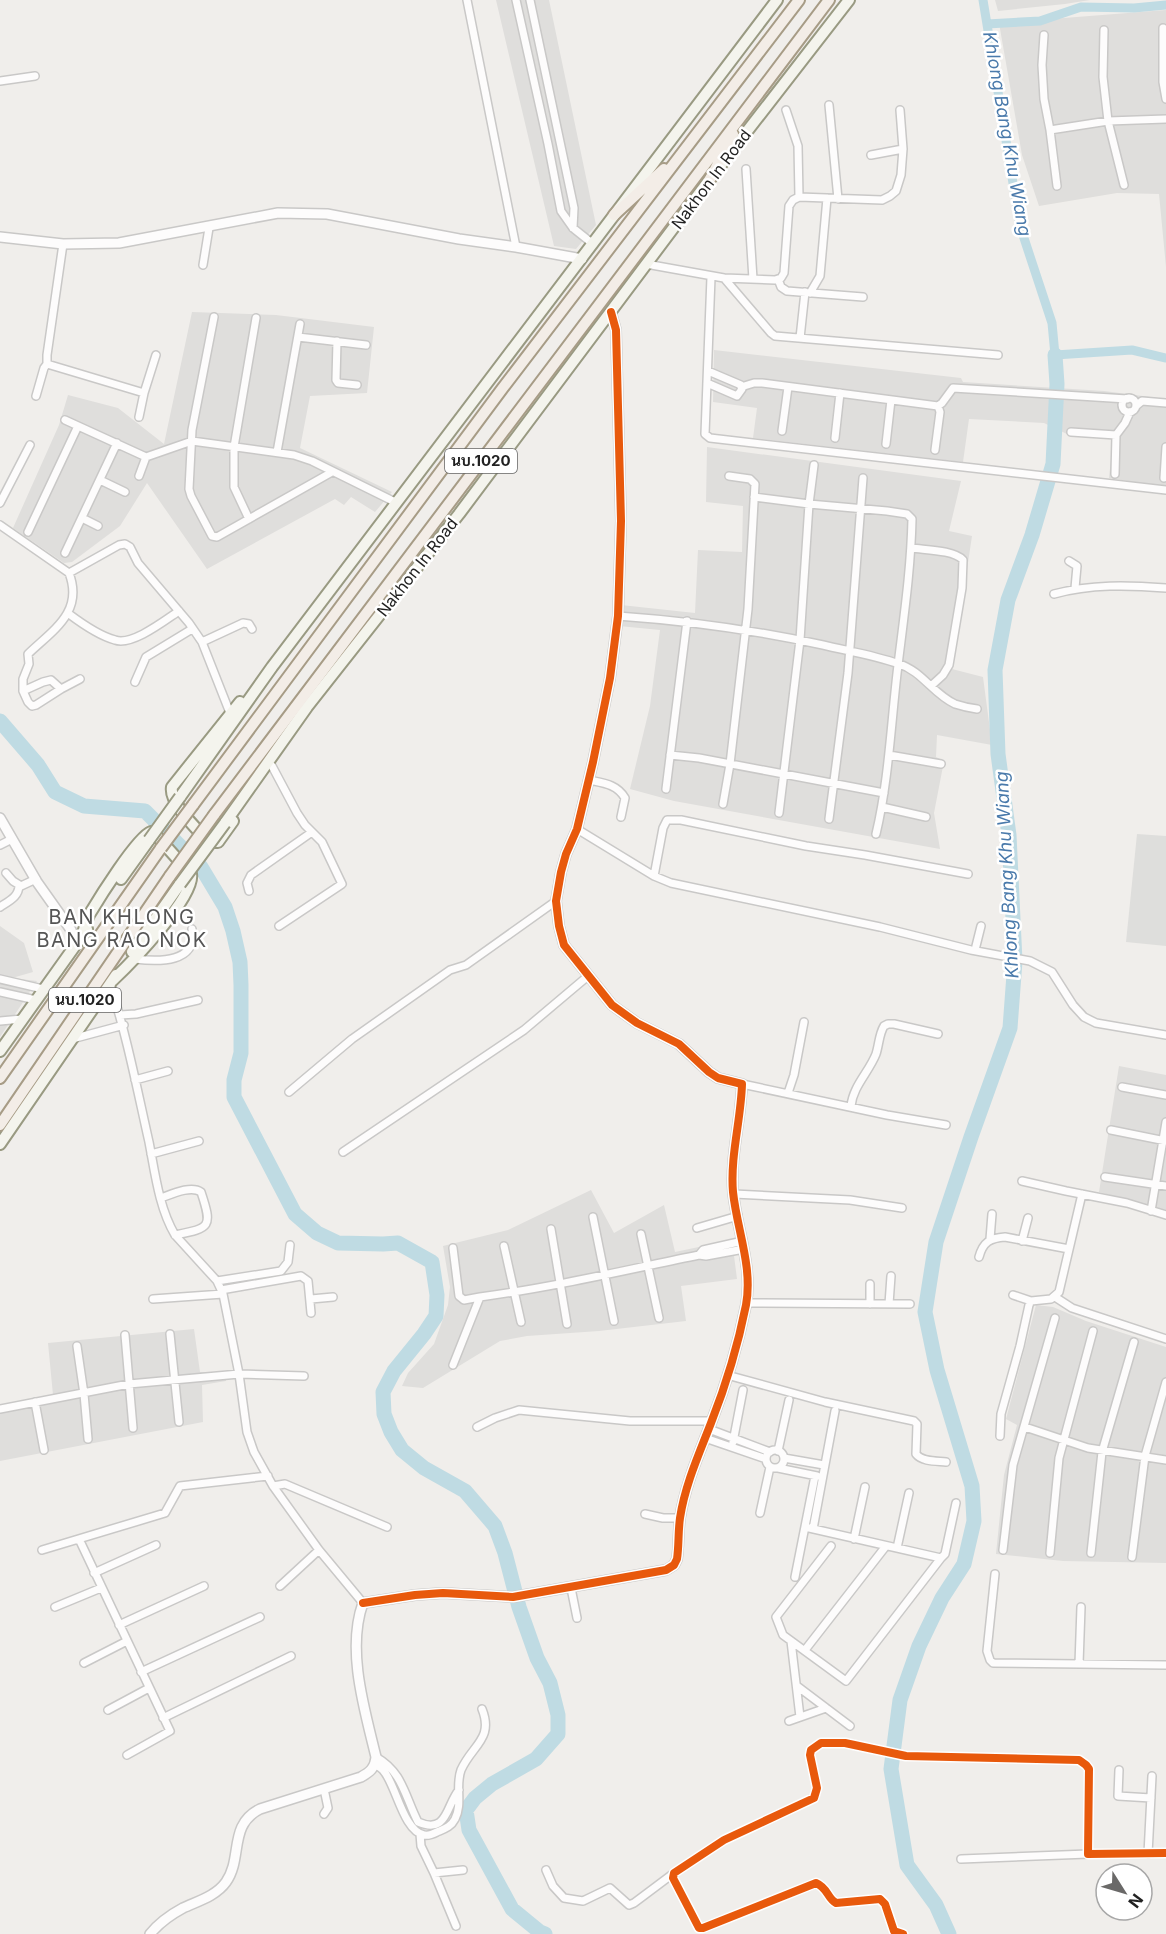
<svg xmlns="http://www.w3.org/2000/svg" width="1166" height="1934" viewBox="0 0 1166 1934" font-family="Inter,Sarabun,sans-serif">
<rect width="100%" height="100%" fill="#f0eeeb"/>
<!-- residential -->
<path fill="#dfdedc" d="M496 0H549L596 225 576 249 554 246Z
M995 0H1090L1065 4 998 11Z
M1166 10V267L1159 194 1117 193 1039 206 1022 155 999 23Z
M192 312 276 315 374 327 367 393 310 396 300 448 392 492 375 512 351 497 344 505 335 499 207 569 147 483 120 526 72 562 64 563 13 528 59 425 68 395 118 408 164 444Z
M714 350 961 378 963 382 1104 391 1166 399V487L1109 478 1113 439 1067 434 1044 423 969 419 963 462 753 438 757 408 713 402Z
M707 447 961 481 949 531 972 536 952 669 983 677 992 745 937 735 936 757 944 761 934 813 940 849 674 801 630 789 650 706 660 630 619 626 621 605 695 613 698 550 742 552 743 506 706 502Z
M0 926 24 943 33 972 12 978 37 981 0 1037Z
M1119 1066 1166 1075V1210L1099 1192Z
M591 1190 614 1233 664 1205 675 1252 732 1240 737 1279 681 1286 686 1321 599 1331 527 1336 500 1341 423 1388 402 1386 408 1373 434 1344 448 1305 450 1287 443 1246 508 1230Z
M1036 1305 1053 1307 1086 1321 1166 1347V1563L1063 1561 996 1554 1004 1475 1017 1425 1006 1419Z
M194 1329 200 1372H226V1381L202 1385 203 1422 0 1461V1405L53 1395 48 1343Z"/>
<!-- religious -->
<path fill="#dededc" d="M1137 834 1166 836V946L1126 942Z"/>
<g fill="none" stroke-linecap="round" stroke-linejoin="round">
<!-- canal -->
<path stroke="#bfdbe3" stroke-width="9" d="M983 0 1020 226 1052 323 1055 355 1132 350 1166 358
M987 24 1040 21 1081 7 1134 8 1166 5"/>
<!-- river -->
<path stroke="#bfdbe3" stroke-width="15" d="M0 721 38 765 55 792 84 806 145 811 201 867 225 907 233 931 240 962 241 985V1053L234 1080V1097L295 1214 317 1233 338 1243 383 1244 398 1243 432 1262 437 1295 436 1316 424 1334 394 1371 383 1392 384 1414 391 1432 402 1450 424 1468 465 1491 495 1526 505 1553 519 1607 537 1658 550 1683 558 1715V1734L536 1759 492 1784 475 1798 466 1810 469 1830 512 1909 540 1932 545 1934
M949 1934 936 1905 907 1865 891 1769 900 1700 919 1646 942 1598 964 1564 974 1521 972 1486 937 1370 925 1312 936 1242 971 1137 1010 1028 1015 961 1009 835 998 754 995 670 1008 600 1032 535 1053 464 1057 384 1055 355"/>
<!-- minor casing -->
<g stroke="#c9c8c7" stroke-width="10">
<path id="minor" d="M467 0 516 247
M516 0 548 144 561 211 573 228 593 244
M530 0 574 208 573 228
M1163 28V82L1166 99
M1104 30 1103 77 1108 121 1124 185
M1044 35 1042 65 1044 99 1050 130 1057 186
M0 81 35 76
M829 105 838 199
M786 110 798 146 799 197
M1050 130 1108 121 1166 119
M871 155 903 149
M746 169 753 279
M646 264 724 278 771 333 775 336 998 355
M203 265 209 228
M711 277 705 434 710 438 1166 490
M724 278 775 280 781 278 784 273 789 206 793 200 799 197 882 200 890 196 896 191 901 175 903 149 900 110
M778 279 781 287 787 291 863 297
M810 293 820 276 827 198
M214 317 192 430 189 489 191 496 212 536 217 537 332 472
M298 337 366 345
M800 338 805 292
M337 341 336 380 338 383 357 385
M47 364 144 393
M707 383 737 396 742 389 741 385 708 371
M741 387 754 383H762L938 406 942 403 953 388 1127 399
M36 396 44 368 47 364V355L63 244
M1122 405a7 7 0 1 1 14 0a7 7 0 1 1-14 0Z
M1136 406 1142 401 1166 403
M139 417 144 393 156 355
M65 420 146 457 192 441 294 455 312 461 397 503
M782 431 788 387
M1071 432 1116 435
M835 438 840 393
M886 444 891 400
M935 450 940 412 938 406
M277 452 300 324
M1115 474 1116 435 1125 423 1130 412
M139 476 146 457
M1164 478 1166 447
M100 480 125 492
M754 497 809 504 887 511 907 514 912 519C911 568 904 616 898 665 891 722 889 779 876 834
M0 503 30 445
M82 518 98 526
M249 519 234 487V447L256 318
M0 525 69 573 119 545 125 544 130 547 138 563 189 623 202 642 230 713
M28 532 78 426
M912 548C925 550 954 550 963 560L962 588 949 665 943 675 931 686
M65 553 117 443
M1069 561 1077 566 1075 588
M1054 594C1091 584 1128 585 1166 588
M69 614C81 623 100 636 115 640 132 646 164 621 179 611
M618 616C688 621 755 630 823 645 848 651 874 655 899 664 922 671 933 694 955 704 961 706 970 708 977 709
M202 642 243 623 249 624 252 629
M135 682 146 657 192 629
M61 689 51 680 43 682 23 691V679L29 664 28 654C53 630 84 612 69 573
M23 691 28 702 32 706 36 705 61 689 80 679
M670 755 699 758 884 793
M889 755 941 764
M272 766 297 813 305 825 322 842 342 884 279 926
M589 780C603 783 617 784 625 798L621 817
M666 789 687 621
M723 804 730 764 748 609 755 484 750 479 729 476
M882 807 926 817
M779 813 800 640 809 504 814 465
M829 819 848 673 863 478
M577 829 654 876 671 883 880 927 971 950 1030 961 1052 972 1073 1005 1084 1017 1096 1023 1166 1035
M0 845 12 839
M6 873 13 881 21 886 36 879
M654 876 663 828 667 820H681L806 846 865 855 968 874
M249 891 247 883 251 875 312 832
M0 907C9 901 19 897 19 885
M975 950 981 926
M135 959C159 962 198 963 192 929
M0 979 43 989
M110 984C127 1036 137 1089 149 1142 155 1173 159 1208 175 1235L217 1281 223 1294 239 1374 247 1432 254 1452 273 1486 319 1550 363 1603
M0 992 36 1000
M120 1015 136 1014 198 1000
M0 1021 22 1019
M72 1039 124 1025
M135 1080 168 1071
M742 1084 887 1115 946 1125
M1122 1087 1166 1095
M289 1092 352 1039 450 970 466 965 556 901
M788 1093 794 1075 804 1022
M851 1106C853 1086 869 1072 876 1054 879 1045 879 1034 884 1026L888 1024H894L938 1034
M1111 1130 1166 1141
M343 1152 524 1030 588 976
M151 1154 199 1141
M1105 1177 1166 1186
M1022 1181 1066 1191 1127 1203 1166 1215
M734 1194 850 1200 902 1208
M161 1198C172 1194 191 1185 201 1192 213 1228 210 1228 175 1235
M1151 1211 1166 1122
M593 1217 614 1321
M697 1228 738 1216
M551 1229 567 1324
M641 1234 659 1318
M990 1239 992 1214
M1022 1241 1028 1218
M504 1246 521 1322
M453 1248 459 1296 464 1300 480 1297
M699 1255 703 1250 743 1241
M979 1257C983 1242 990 1238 1005 1237L1069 1249
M217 1281 281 1271 288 1262 290 1245
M221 1290 301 1276 308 1281 311 1313
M1013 1295 1031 1301
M1055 1297 1072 1308 1166 1339
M153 1299 223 1294
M311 1299 333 1297
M746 1303 910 1304
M870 1304V1284
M889 1304 891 1276
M170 1334 179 1422
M125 1335 133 1428
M77 1346 84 1394 88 1439
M453 1365 480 1297C554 1287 626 1270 699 1255L706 1256 744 1249
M727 1375 825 1402 914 1421 917 1424 916 1454C922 1462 937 1461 946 1462
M35 1402 44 1450
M0 1409 129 1384 239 1374 304 1376
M477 1427 495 1418 519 1410 630 1421H712
M1025 1427 1088 1448 1166 1460
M709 1429 770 1452
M1000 1436 1001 1414 1020 1346 1029 1305 1031 1301 1051 1299 1059 1292 1082 1194
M705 1438 766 1459
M733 1442 743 1390
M766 1459a9 9 0 1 1 18 0a9 9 0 1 1-18 0Z
M778 1451 789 1400
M784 1458 824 1465
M778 1468 817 1476
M273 1486 285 1484 387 1527
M760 1513 770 1467
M645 1514 663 1518H680
M805 1527 941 1558 846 1681 783 1635 776 1617 831 1546
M813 1529 835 1411
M79 1539 170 1731 127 1755
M854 1539 865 1487
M897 1548 909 1493
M42 1550 165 1513 180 1486 268 1476
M1003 1550 1013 1465 1055 1318
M1050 1553 1059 1458 1093 1331
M1091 1553 1102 1452 1134 1342
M1132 1557 1145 1456 1166 1382
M941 1558 945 1554 956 1503
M94 1573 156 1545
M995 1574 987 1651 990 1660 993 1663 1166 1665
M795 1577 815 1476
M280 1586 319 1550
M571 1588 577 1618
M55 1607 101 1588
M119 1625 204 1586
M791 1641 800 1717
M805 1650 886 1546
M84 1663 127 1641
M1079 1664 1081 1607
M141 1672 260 1617
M797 1686 850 1726
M108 1710 149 1688
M163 1718 291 1656
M789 1721 826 1708
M376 1757C403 1772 405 1797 418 1822 448 1835 446 1805 459 1790
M376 1765C378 1766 381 1768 383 1770 396 1784 403 1831 424 1835 428 1836 433 1834 437 1832 444 1829 451 1827 455 1819 463 1804 455 1786 461 1770 472 1745 494 1739 482 1709
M1119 1770 1118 1796 1151 1798
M324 1789 328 1808 324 1814
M420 1834 421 1846 434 1873 463 1870
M1148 1854 1152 1776
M961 1859 1088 1854
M546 1870 553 1886 564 1898 583 1901 610 1888 629 1905 634 1903 674 1873
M434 1873 456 1926
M903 1934 894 1931 885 1904 880 1899 836 1903C827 1898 828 1888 816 1883L703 1928H699L673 1878 674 1873 724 1840 814 1798 817 1788 810 1755 811 1750 821 1743H845L906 1756 1079 1760 1086 1765 1089 1769 1088 1854 1166 1853"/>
</g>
<!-- tertiary casing -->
<g stroke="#c9c8c7" stroke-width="12">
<path id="tertiary" d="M0 237 63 244 119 243 278 213 327 214 459 239 516 247 582 259
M0 818 37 882 71 930 76 944
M150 1934C159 1923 170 1915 183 1908 198 1901 216 1896 226 1882 243 1858 228 1825 260 1809L361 1777C370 1772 375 1768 376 1757 365 1711 346 1650 363 1603L415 1595 443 1593 513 1597 666 1570 674 1565 677 1559C679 1546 678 1532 680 1518 685 1485 699 1454 711 1423 726 1385 738 1345 746 1305 753 1267 737 1230 733 1192 730 1156 741 1120 742 1084L718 1078 709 1072 679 1044 637 1023 612 1005 564 945 559 926 556 901 561 872 566 854 577 829 593 762 610 678 618 616 621 521 616 330 611 312"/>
</g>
<!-- secondary casing -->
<g stroke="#999a82" stroke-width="14">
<path id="secondary" d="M180 797 272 667 777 0
M233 821 218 842H211L207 840C196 828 169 803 172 787L240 702
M225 823 307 707 459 514 710 179 849 0
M121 879 149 840
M83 933C85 927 86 921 89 915 98 900 137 837 151 832L154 833 191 874C196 896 130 964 113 980
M132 952 180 884
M0 1051 87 929
M0 1144 116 975"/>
</g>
<!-- primary casing -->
<g stroke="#a79c86" stroke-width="14">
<path id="primary" d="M710 179 733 134
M614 215 664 169
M193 805 502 389 799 0
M214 815 829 0
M0 1078 161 848
M0 1125 170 876"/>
</g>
<!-- minor -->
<use href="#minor" stroke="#fdfcfc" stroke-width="7"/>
<!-- tertiary -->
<use href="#tertiary" stroke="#fdfcfc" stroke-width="9"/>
<!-- secondary -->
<use href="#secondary" stroke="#f4f4ed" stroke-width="10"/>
<!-- primary -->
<use href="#primary" stroke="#f3ede7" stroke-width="10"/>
<!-- secondary-bridge casing -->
<g stroke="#999a82" stroke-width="14" stroke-linecap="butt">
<path id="secondary-bridge" d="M149 840 180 797
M180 884 225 823"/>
</g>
<!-- primary-bridge casing -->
<g stroke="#a79c86" stroke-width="14" stroke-linecap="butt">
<path id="primary-bridge" d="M161 848 193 805
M170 876 214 815"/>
</g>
<!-- secondary-bridge -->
<use href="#secondary-bridge" stroke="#f4f4ed" stroke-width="10"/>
<!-- primary-bridge -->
<use href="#primary-bridge" stroke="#f3ede7" stroke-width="10"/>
<!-- cycleway casing -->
<g stroke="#fff" stroke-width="11">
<path id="cycleway" d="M363 1603 415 1595 443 1593 513 1597 666 1570 674 1565 677 1559C679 1546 678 1532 680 1518 685 1485 699 1454 711 1423 726 1385 738 1345 746 1305 753 1267 737 1230 733 1192 730 1156 741 1120 742 1084L718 1078 709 1072 679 1044 637 1023 612 1005 564 945 559 926 556 901 561 872 566 854 577 829 593 762 610 678 618 616 621 521 616 330 611 312
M903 1934 894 1931 885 1904 880 1899 836 1903C827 1898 828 1888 816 1883L703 1928H699L673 1878 674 1873 724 1840 814 1798 817 1788 810 1755 811 1750 821 1743H845L906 1756 1079 1760 1086 1765 1089 1769 1088 1854 1166 1853"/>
</g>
<!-- cycleway -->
<use href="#cycleway" stroke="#e8590c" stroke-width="8"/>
</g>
<g text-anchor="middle" stroke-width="5" stroke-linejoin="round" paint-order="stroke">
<!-- shield labels -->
<g fill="#fff" stroke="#646464" stroke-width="1.5">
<rect x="445" y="449" width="72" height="24" rx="4.5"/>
<rect x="49" y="988" width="72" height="24" rx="4.5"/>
</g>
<g font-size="15" font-weight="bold" fill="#222">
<text x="481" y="466">นบ.1020</text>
<text x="85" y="1005">นบ.1020</text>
</g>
<!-- street labels -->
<g font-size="16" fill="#222" stroke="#fff">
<text transform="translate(711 179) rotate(-53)" y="6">Nakhon In Road</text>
<text transform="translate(417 567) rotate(-52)" y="6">Nakhon In Road</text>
</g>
<!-- water labels -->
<g font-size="18" font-style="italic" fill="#4a7aab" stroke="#fff">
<text transform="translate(1007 134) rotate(80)" y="6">Khlong Bang Khu Wiang</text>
<text transform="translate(1007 875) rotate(-93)" y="6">Khlong Bang Khu Wiang</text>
</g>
<!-- quarter labels -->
<g font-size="20" letter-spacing="1.5" fill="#555" stroke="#fff">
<text x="122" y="924">BAN KHLONG<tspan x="122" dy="23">BANG RAO NOK</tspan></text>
</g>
</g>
<!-- north arrow -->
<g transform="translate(1124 1892) rotate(127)"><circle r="28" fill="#ffffff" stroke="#a7a7a7" stroke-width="1.5"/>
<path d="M0-4.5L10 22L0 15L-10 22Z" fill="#6a6968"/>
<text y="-9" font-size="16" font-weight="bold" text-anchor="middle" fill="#222222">N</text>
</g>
</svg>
